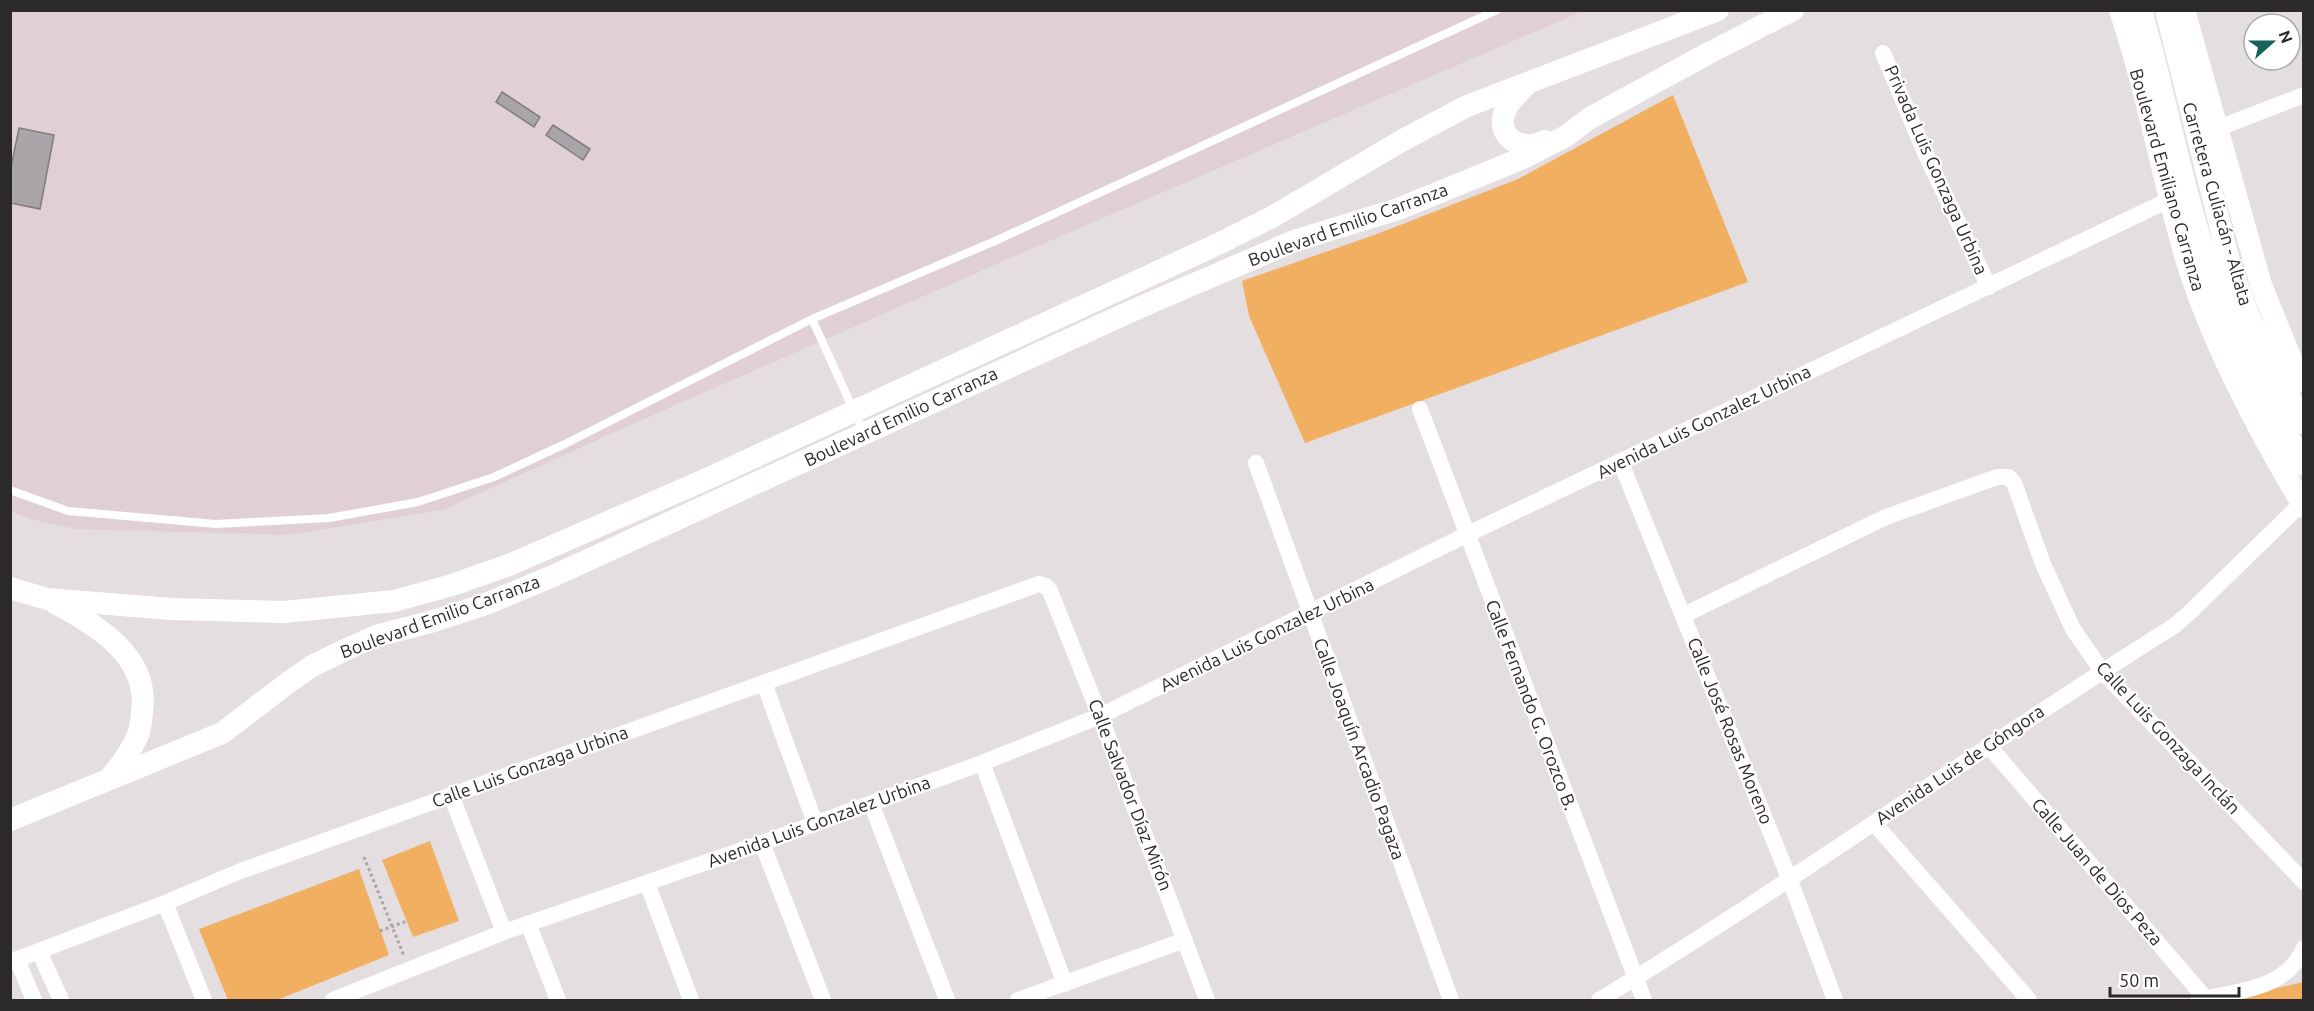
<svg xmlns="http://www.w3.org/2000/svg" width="2314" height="1011" viewBox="0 0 2314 1011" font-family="Ubuntu,sans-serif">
<rect width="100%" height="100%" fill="#e5dee0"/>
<!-- built -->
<path fill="#e0d0d4" d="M10 11H1583L1008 259 626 427 443 510 287 535 76 529 29 519 11 511Z"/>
<!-- green -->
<path fill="#f0af61" d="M1673 95 1748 282 1305 443 1249 316 1242 281 1377 234 1518 179Z
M430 841 459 921 413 937 382 860Z
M359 869 389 955 277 1000H228L199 929Z
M2303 982V1000H2226Z"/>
<!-- building -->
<path fill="#a8a4a8" stroke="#817c81" stroke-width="1.5" d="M502 92 540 117 534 127 496 102Z
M553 125 590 149 583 160 546 135Z
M19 128 54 135 40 209 10 203V172Z"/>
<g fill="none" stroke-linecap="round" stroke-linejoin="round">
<!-- path -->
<path stroke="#aaa5a6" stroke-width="3" stroke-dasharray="3 3" stroke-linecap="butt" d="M364 857 404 956
M380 931 407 921"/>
<!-- lane -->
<path stroke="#fff" stroke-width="8" d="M812 319 864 433
M10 490 68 511 216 524 329 518 418 502 494 477 565 444 812 319 995 241 1497 10"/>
<!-- street -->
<path stroke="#fff" stroke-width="16" d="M1883 53 1926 155 1989 287
M2216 129 2304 95
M1420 409 1644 1000
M1256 463 1451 1000
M1621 463 1789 878 1835 1000
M1684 615 1886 517 1997 477H2009L2014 483 2043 564 2073 629 2102 671 2304 882
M764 683 815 823
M1988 745 2206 999
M982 763 1065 984
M451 795 504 932
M871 803 947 1000
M1874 823 2029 1000
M762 843 823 1000
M647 883 691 1000
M165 903 204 1000
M528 923 558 1000
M39 951 61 1000
M17 959 34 1000
M10 962 165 903 238 872 1039 584 1046 586 1050 591 1100 716 1207 1000
M333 1000 504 932 762 843 982 763 1100 716 1466 535 2171 199
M1018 1000 1185 940
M1599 1000C1795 882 1980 747 2174 626L2189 613 2301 504
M2198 1000C2237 991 2286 990 2304 948"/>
<!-- secondary -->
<path stroke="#fff" stroke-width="22" d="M2120 10C2146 88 2161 169 2183 248 2207 334 2258 430 2304 507
M2141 10C2168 104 2185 207 2220 297 2242 356 2274 410 2304 465
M2166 10 2231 269 2248 314 2273 369 2304 423
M2184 10 2261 285 2291 359 2304 382
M1526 85C1520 92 1511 99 1507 107 1497 125 1506 144 1527 145 1533 146 1539 143 1545 141
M10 588 47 599 171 609 284 612 394 601 452 585 509 565 700 482 1218 244 1272 217 1403 140 1467 106 1718 10
M55 603C97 625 150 657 142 712 141 720 141 728 138 735 131 751 121 765 110 778
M10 820 222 733 289 682 312 666 347 649 376 636 430 622 486 604 553 576 1136 309 1294 241 1398 209 1523 158 1566 136 1590 118 1707 54 1793 10"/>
</g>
<g text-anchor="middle" stroke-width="4.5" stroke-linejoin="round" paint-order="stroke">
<!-- street labels -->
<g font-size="18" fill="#2c292a" stroke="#fff">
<text transform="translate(1936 170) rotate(66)" y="6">Privada Luis Gonzaga Urbina</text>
<text transform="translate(2167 180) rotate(74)" y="6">Boulevard Emiliano Carranza</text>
<text transform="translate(2217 204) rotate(74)" y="6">Carretera Culiacán - Altata</text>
<text transform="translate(1348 225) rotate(-20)" y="6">Boulevard Emilio Carranza</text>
<text transform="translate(901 417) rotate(-25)" y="6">Boulevard Emilio Carranza</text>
<text transform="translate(1704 422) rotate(-26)" y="6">Avenida Luis Gonzalez Urbina</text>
<text transform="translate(440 617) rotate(-20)" y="6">Boulevard Emilio Carranza</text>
<text transform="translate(1267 635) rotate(-26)" y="6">Avenida Luis Gonzalez Urbina</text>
<text transform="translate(1531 705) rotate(69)" y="6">Calle Fernando G. Orozco B.</text>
<text transform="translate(1730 731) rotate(68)" y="6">Calle José Rosas Moreno</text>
<text transform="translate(2168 738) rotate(47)" y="6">Calle Luis Gonzaga Inclán</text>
<text transform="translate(1359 749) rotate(70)" y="6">Calle Joaquín Arcadio Pagaza</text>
<text transform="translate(1960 765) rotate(-34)" y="6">Avenida Luis de Góngora</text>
<text transform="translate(530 767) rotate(-20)" y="6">Calle Luis Gonzaga Urbina</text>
<text transform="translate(1130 795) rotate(69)" y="6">Calle Salvador Díaz Mirón</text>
<text transform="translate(819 822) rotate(-20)" y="6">Avenida Luis Gonzalez Urbina</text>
<text transform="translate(2097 872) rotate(49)" y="6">Calle Juan de Dios Peza</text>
</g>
</g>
<!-- border -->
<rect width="2314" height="1011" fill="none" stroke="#2c292a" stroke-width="24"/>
<!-- north arrow -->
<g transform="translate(2272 42) rotate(69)"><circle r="28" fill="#ffffff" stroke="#aba9aa" stroke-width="1.5"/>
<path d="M0-4.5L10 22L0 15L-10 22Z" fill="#15635d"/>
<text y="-9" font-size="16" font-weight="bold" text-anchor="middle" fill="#2c292a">N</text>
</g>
<!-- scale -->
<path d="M2110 987v9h129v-9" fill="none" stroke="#2c292a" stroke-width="3"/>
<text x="2119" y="987" font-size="18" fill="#2c292a" stroke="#ffffff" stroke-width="4.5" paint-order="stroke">50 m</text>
</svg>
